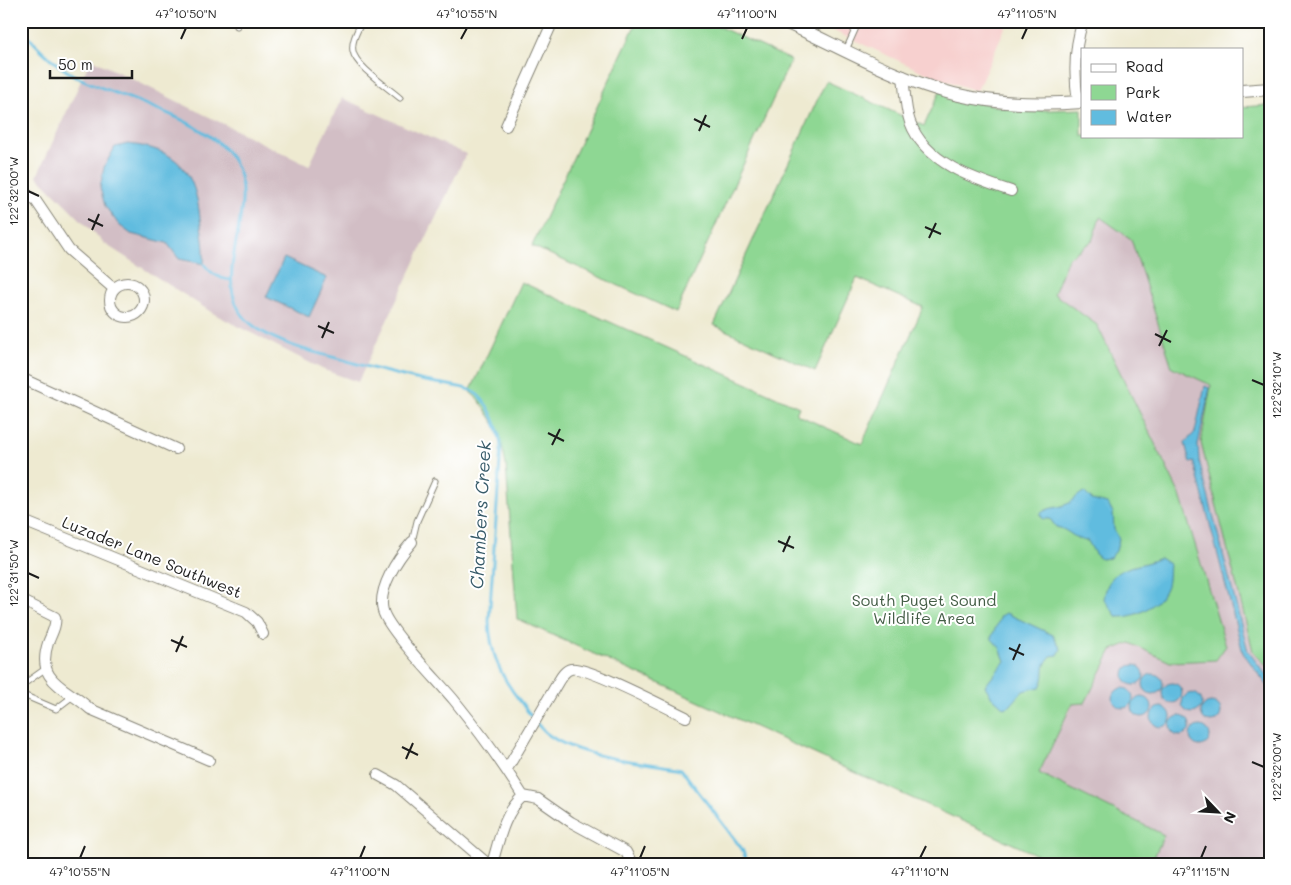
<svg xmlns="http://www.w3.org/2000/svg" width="1291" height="885" viewBox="0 0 1291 885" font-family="Mali,sans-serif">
<rect width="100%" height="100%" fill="#fff"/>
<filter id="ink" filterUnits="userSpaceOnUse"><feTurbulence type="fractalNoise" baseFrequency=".02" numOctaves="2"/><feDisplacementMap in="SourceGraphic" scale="10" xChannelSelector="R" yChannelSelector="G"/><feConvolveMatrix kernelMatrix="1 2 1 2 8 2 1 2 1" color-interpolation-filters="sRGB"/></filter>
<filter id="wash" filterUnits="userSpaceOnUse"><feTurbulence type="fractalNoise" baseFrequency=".0096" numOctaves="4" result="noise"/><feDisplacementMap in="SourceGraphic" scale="20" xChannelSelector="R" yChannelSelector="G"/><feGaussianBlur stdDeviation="1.12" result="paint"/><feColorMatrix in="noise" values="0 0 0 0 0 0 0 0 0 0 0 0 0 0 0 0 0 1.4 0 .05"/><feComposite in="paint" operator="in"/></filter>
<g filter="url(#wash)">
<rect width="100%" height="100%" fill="#eeead1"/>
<!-- built -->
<path fill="#f7d0cf" d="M812 21H1008L977 91 930 75Z"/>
<!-- industrial -->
<path fill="#d2bec5" d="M91 59 309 166 342 98 466 154 358 382 324 370 216 315 105 244 37 176Z
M1100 216 1131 239 1172 367 1211 385 1201 443 1253 651 1270 670V864H1151L1164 835 1039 773 1072 704 1085 703 1111 650 1130 643 1170 661 1216 660 1226 645 1180 495 1097 325 1054 294 1068 258 1092 241Z"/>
<!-- green -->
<path fill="#8ed793" stroke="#557a58" d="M637 21H707L791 60 676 312 532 246Z
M826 81 924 126 941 89 968 100 1020 111 1082 109V136H1242V107L1270 105V670L1253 651 1201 443 1211 385 1172 367 1131 239 1100 217 1092 241 1068 258 1054 294 1097 325 1180 495 1226 646 1216 660 1170 662 1130 643 1112 650 1085 703 1072 704 1039 773 1164 835 1151 864H1057L517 619 506 465 499 431 479 400 470 392 521 282 799 407 796 414 862 444 923 307 857 278 815 371 714 325Z"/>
<!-- water -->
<path fill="#61bcdf" stroke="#3e6c7e" d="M128 144C177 149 195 170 200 218 202 234 205 248 204 264L179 259 167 243 131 234 119 225 105 206 100 188 104 167 115 147Z
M284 258 327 278 309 317 266 297Z
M1205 386 1210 388 1198 445 1199 460 1248 651 1270 680V689L1243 653 1194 462 1190 463 1185 443 1195 432Z
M1084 492 1092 500 1107 504 1113 512 1114 529 1119 539 1116 551 1110 558 1101 559 1095 554 1088 541C1075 541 1069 529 1056 527L1050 519H1043L1040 514C1049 506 1057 509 1067 504 1073 502 1077 495 1084 492Z
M1160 558 1169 564C1168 571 1169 582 1166 588 1159 606 1135 618 1117 617L1104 599C1109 563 1133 570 1160 558Z
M1006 613 1053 635 1061 649 1058 655 1051 656C1039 669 1048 673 1040 687L1023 691 1010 706 1004 708 991 696 985 686 1005 661 1000 648 991 638 1001 616Z
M1124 675a10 10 0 1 1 20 0a10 10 0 1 1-20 0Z
M1143 684a10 10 0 1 1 20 0a10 10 0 1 1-20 0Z
M1162 693a10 10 0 1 1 20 0a10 10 0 1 1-20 0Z
M1113 698a10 10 0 1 1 20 0a10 10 0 1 1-20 0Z
M1182 703a10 10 0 1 1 20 0a10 10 0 1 1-20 0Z
M1132 707a10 10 0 1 1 20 0a10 10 0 1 1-20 0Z
M1201 712a10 10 0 1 1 20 0a10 10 0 1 1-20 0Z
M1151 717a10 10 0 1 1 20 0a10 10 0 1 1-20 0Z
M1170 726a10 10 0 1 1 20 0a10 10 0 1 1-20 0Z
M1190 736a10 10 0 1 1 20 0a10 10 0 1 1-20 0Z"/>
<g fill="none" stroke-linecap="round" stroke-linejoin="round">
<!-- stream -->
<path stroke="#61bcdf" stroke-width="3" d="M21 28C36 46 55 65 75 76 119 99 207 117 233 160 265 210 199 287 255 327 279 344 312 352 340 359 367 367 393 374 420 380 432 383 464 386 472 391 489 400 499 429 501 446L489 621C490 652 500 676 520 701 528 711 536 725 546 733 579 759 640 761 681 769L742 849 748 864
M204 264C211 274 219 279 231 280"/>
</g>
</g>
<g filter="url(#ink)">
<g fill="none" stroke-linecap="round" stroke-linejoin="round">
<!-- service casing -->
<g stroke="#858376" stroke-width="7">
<path id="service" d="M362 21C358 30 351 41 353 51 355 66 389 88 400 98
M237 26 239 21
M846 50 859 21
M412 542 417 521 435 481
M21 686 45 669
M21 694 56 709 73 696"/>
</g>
<!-- minor casing -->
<g stroke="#858376" stroke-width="12">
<path id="minor" d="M903 76C905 91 905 108 910 122 925 163 974 179 1011 191
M1078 102C1074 76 1074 47 1083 21
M506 126 553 21
M21 190 36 201 69 250 114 289
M110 300a17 17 0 1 1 34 0a17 17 0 1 1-34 0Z
M21 378 176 449
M21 520 246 612 257 622 263 634
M412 542C398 558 377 589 383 611 389 631 438 681 454 700 479 731 502 762 523 796
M21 600 55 617C57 625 51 635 48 643 35 683 67 687 90 709L209 760
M507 769 558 682C561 677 565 670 571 669 585 665 667 708 686 717
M378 775 396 785 488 864
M523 796 538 799 571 822 626 852 632 864
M492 864C499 840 504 813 523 796"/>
</g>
<!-- tertiary casing -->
<g stroke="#858376" stroke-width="14">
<path id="tertiary" d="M783 21C839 46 894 79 954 94 995 104 1040 105 1082 102
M1242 91 1270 89"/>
</g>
<!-- service -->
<use href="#service" stroke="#fff" stroke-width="5"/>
<!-- minor -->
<use href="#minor" stroke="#fff" stroke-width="10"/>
<!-- tertiary -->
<use href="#tertiary" stroke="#fff" stroke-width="12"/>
</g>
</g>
<!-- ticks -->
<path fill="none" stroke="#1c1c1c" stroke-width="2" d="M181 39 186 28M461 39 467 28M742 39 747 28M1022 39 1027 28M694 119 710 127M699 131 706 115M28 191 39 196M88 219 103 226M925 227 941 234M92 230 99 214M929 238 936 223M318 326 334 333M1155 334 1171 342M322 338 329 322M1159 346 1167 330M1252 380 1264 385M548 433 564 441M552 445 560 429M778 541 794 548M783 552 790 536M28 573 39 578M171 640 187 647M1009 648 1024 655M176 652 183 636M1013 660 1020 644M402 747 418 755M406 759 413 743M1252 762 1264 767M80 858 85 846M360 858 365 846M640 858 645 846M920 858 926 846M1201 858 1206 846"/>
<g text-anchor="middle" stroke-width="4" stroke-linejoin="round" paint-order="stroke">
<!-- street labels -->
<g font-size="16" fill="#1c1c1c" stroke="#fff">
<text transform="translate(152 557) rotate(22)" y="6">Luzader Lane Southwest</text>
</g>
<!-- park labels -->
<g font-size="16" fill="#445d46" stroke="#fff">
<text x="924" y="606">South Puget Sound<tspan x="924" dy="18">Wildlife Area</tspan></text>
</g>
<!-- water labels -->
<g font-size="18" font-style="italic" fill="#385c6a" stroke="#fff">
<text transform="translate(481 515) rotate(-87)" y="6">Chambers Creek</text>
</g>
</g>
<!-- margin -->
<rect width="1291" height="885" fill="none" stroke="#fff" stroke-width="55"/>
<!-- legend -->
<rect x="1081" y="48" width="162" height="90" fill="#ffffff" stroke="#a4a4a4"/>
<rect x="1091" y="64" width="25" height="8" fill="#ffffff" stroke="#a4a4a4"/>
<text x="1126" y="72" font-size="15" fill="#1c1c1c">Road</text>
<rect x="1091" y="85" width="25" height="15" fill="#8ed793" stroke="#a4a4a4"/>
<text x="1126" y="98" font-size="15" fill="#1c1c1c">Park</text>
<rect x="1091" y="110" width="25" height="15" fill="#61bcdf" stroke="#a4a4a4"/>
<text x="1126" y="122" font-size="15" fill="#1c1c1c">Water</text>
<!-- north arrow -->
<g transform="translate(1218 812) rotate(115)" stroke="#ffffff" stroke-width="4" paint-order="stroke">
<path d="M0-4L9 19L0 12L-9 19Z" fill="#1c1c1c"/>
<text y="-8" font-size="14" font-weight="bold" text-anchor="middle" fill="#1c1c1c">N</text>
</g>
<!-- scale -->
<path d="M50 70v8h82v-8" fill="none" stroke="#1c1c1c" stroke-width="2.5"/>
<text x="58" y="70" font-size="15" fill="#1c1c1c" stroke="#ffffff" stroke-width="4" paint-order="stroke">50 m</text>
<rect x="28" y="28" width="1236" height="830" fill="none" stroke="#1c1c1c" stroke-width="2"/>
<g font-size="12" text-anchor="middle" fill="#1c1c1c">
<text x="186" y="18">47°10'50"N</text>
<text x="467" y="18">47°10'55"N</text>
<text x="747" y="18">47°11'00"N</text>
<text x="1027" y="18">47°11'05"N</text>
<text transform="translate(14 191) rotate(-90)" y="4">122°32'00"W</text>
<text transform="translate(1277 385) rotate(-90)" y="4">122°32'10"W</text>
<text transform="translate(14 573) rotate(-90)" y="4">122°31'50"W</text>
<text transform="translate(1277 767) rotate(-90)" y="4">122°32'00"W</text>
<text x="80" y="876">47°10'55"N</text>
<text x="360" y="876">47°11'00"N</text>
<text x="640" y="876">47°11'05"N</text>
<text x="920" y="876">47°11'10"N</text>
<text x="1201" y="876">47°11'15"N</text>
</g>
</svg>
